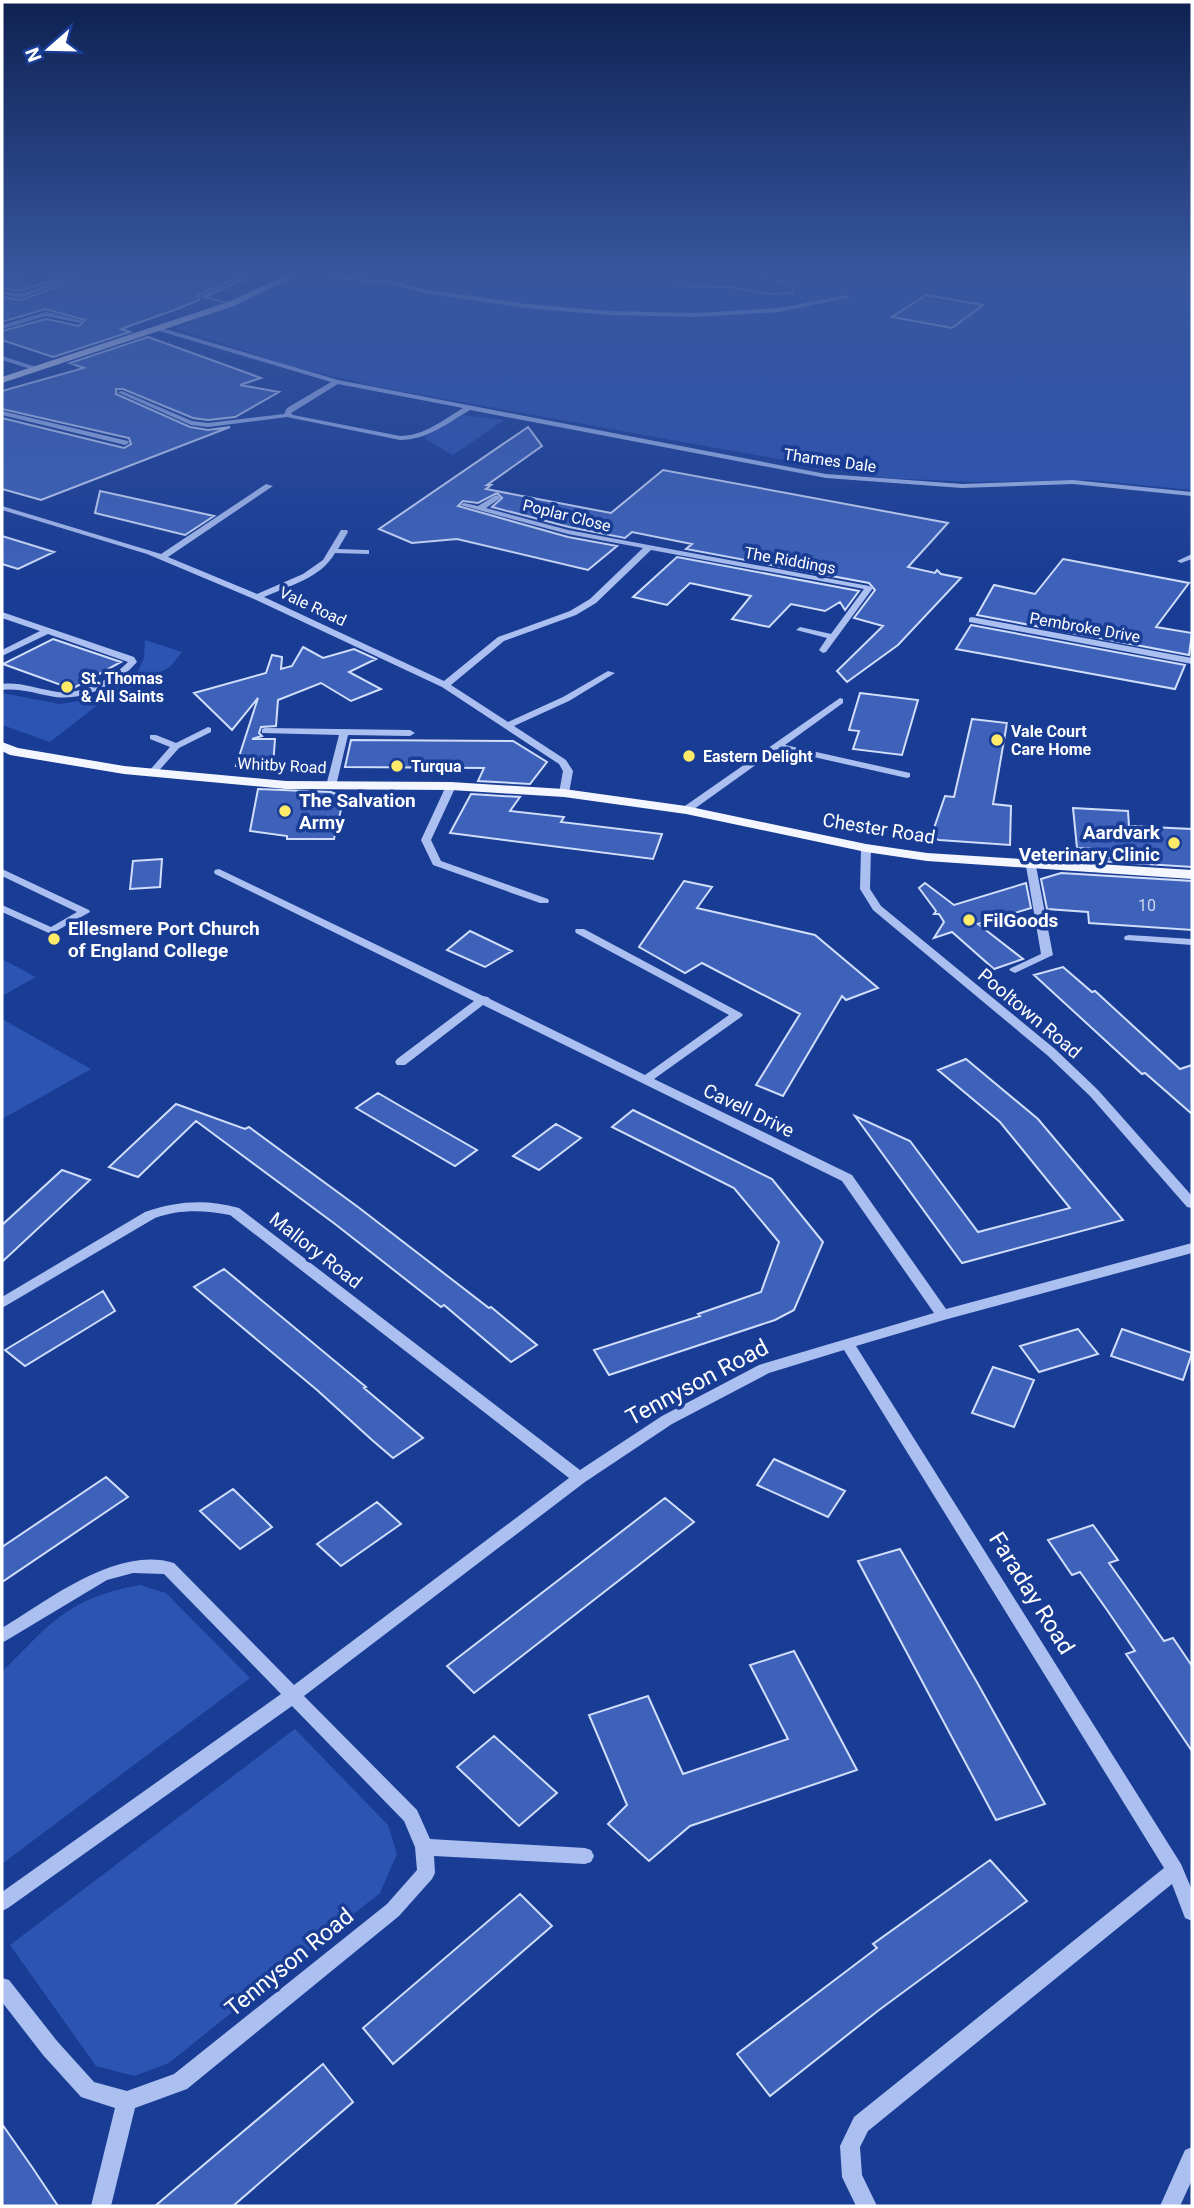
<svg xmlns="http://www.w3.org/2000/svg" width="1194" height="2208" viewBox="0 0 1194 2208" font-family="Roboto,sans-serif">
<rect width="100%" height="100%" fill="#193c94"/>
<!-- green -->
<path fill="#2c54b2" d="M300 274H1192V490L1090 480 975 482 884 478 383 388 294 367 175 328 234 305Z
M463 415 504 420 453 455 424 438Z
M145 640 182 652 170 667 95 707 50 742 2 725V693L60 704 90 699 138 671 144 658Z
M2 959 36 977 2 996Z
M2 1019 91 1069 2 1119Z
M140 1585 166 1593 250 1678 2 1864V1672C51 1623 68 1598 140 1585Z
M295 1729 388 1825 397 1854 380 1893 169 2063 134 2076 96 2066 10 1945Z"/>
<!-- water -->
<path fill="#2c4487" stroke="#9db8f2" stroke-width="2" d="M734 274 796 284 792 293 768 294 729 287 687 286 674 282 669 275Z"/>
<!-- building -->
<path fill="#3e62ba" stroke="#d1defb" stroke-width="2" d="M25 274H256L239 282 234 279 198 295 199 300 177 309 121 329 130 332 53 357 2 340V331L46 319 79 326 85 320 45 309 2 322V297L21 300 73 281 74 278 66 276 20 291 2 288V282Z
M926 295 983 305 952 328 892 317Z
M148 337 261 378 240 385 279 392 235 417 208 420 193 418 123 389H116V394L190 427 208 430 230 427 41 500 2 489V418L124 448 131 444 129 438 2 409V391L84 368 70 363Z
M528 427 542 446 487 485H491L486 489 611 513 663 470 948 523 908 567 935 573 937 570 941 574 961 578 898 645 847 682 837 671 883 626 854 618 875 590 869 583 686 549 692 544 632 532 625 538 569 527 492 507 502 498 497 493 478 503 463 501 458 506 568 537 617 546 588 570 457 539 412 543 379 529Z
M100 491 214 516 185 535 95 513Z
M2 536 54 552 18 569 2 564Z
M677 557 859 591 845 610 840 602 825 611 791 604 769 627 732 619 751 596 690 583 667 605 633 597Z
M1063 559 1189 583 1156 627 1192 633 1189 655 977 615 994 585 1035 594Z
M971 625 1185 665 1175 689 956 649Z
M53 639 121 662 72 689 3 664Z
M303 647 323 658 354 649 376 659 349 672 381 689 351 701 321 683 278 700 276 726 261 727 259 733 262 736 252 739H275L273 766H236L258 698 232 730 194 693 266 673 272 655 282 657 281 669 292 666Z
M860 693 918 700 902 755 853 749 859 731 849 730Z
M972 719 1007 723 993 804 1011 806 1010 845 939 840 931 837 945 796 954 797Z
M351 740 513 741 547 762 530 784 478 781 484 768 345 767Z
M258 789 331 792 344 797 334 839H287V836L250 831Z
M471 794 520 797 510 811 564 817 561 822 662 834 653 859 450 833Z
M1073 808 1128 811 1129 826 1192 829V867L1099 861 1132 851 1077 848Z
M162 859 160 887 130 889 133 861Z
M1061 873 1192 881V930L1089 923 1088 912 1047 909 1041 879Z
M684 881 712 887 697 908 815 935 878 988 846 1000 842 996 783 1096 756 1085 800 1014 702 963 685 973 639 947Z
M925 883 954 905 1026 883 1031 908 978 924 1023 959 994 969 952 932 934 938 944 922 939 914H934L936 911 919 888Z
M470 931 512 951 485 967 447 950Z
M1063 967 1092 992 1095 991 1180 1069 1192 1065V1114L1145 1073 1142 1074 1034 975Z
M966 1059 1038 1119 1123 1220 962 1263 855 1116 910 1141 978 1232 1070 1208 1000 1122 938 1070Z
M378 1093 402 1107 477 1150 455 1166 356 1108Z
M176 1104 245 1129 249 1127 358 1207 489 1308 491 1307 537 1345 511 1362 444 1305 441 1307 335 1224 196 1121 138 1177 109 1167Z
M633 1110 772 1179 823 1242 794 1310 775 1320 609 1375 594 1350 700 1316 698 1314 761 1292 779 1242 734 1188 612 1127Z
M556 1124 581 1138 539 1170 513 1156Z
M62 1170 90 1180 2 1262V1225Z
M224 1269 366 1387 364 1388 423 1438 393 1458 372 1440 317 1390 194 1287Z
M103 1291 115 1311 25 1366 5 1350Z
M1078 1329 1098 1354 1039 1372 1020 1346Z
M1122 1329 1192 1353 1183 1380 1111 1356Z
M993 1367 1034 1380 1014 1427 972 1413Z
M774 1459 845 1491 828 1517 757 1485Z
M106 1477 128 1497 2 1582V1547Z
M233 1489 272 1527 240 1549 200 1511Z
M665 1498 694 1522 509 1666 474 1693 447 1666Z
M377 1502 401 1524 341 1566 317 1544Z
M1093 1525 1118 1560 1109 1563 1136 1601 1164 1641 1173 1638 1192 1666V1751L1126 1654 1135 1651 1107 1610 1080 1572 1072 1575 1048 1540Z
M900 1549 978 1684 1045 1804 996 1820 858 1561Z
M794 1651 857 1770 690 1826 649 1861 608 1824 627 1805 589 1715 648 1696 683 1774 788 1739 750 1665Z
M494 1736 557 1793 519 1826 457 1767Z
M990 1860 1027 1901 879 2010 770 2096 737 2054 877 1948 873 1944Z
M520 1894 552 1926 393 2064 363 2028Z
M323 2064 353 2102 233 2206H155Z
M2 2124 32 2167 58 2206H2Z"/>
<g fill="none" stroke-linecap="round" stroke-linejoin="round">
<!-- minor -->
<path fill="#abbff0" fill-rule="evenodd" d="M2 274H11L2 278Z
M291 274H312L396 281 424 289 526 304 610 311 695 313 779 308 848 295 851 297 779 312 695 317 610 315 526 308 423 293 396 285Z
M67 278 72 279 20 298 2 294V290L20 294Z
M235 281 237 284 208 297 233 303V305L199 297Z
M46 312 83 321 80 323 46 316 2 329V325Z
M158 327 338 380 826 474 962 484 1073 480 1192 492V496L1073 484 962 488 826 478 470 410C448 423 427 440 400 440L287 417 208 427 191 425 117 392 122 391 192 421 208 423 284 414 287 408 331 382 156 330ZM338 384 463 408C443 420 424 436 400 436L293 415 291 413Z
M2 356 39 368 40 369 37 371 2 360Z
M2 411 128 441 129 443 125 445 2 415Z
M266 484 273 486 168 557 257 594 303 574 323 560 341 530H347L348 532 338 549 366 550H369V554L335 553C321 578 289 586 264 597L444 681 498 637 570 611 590 599 643 548 568 534 460 505 464 503 478 506 496 495 500 497 499 499 486 508 568 530 869 586 873 588 826 652 823 653 819 650 827 638 796 630 800 627 831 634 864 589 651 550 596 603 576 615 504 641 451 685 508 722 563 697 608 671 615 673 569 701 514 726 566 760 573 771 569 793 564 796 559 793 563 771 559 764 442 687 254 599 147 554 2 510V506L161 554Z
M1192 554V559L1181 563 1177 561Z
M2 612 134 657 137 662C117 685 81 703 50 696 33 693 20 688 2 690V684C20 682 34 688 52 691 79 697 109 681 128 662L48 634 2 656V650L40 631 2 618Z
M972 617 1192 658V664L969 622V618Z
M840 698 843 699V703L785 745 910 773V777L907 778 778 749 690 812H682V808Z
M208 727 211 728V732L179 748 155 775H149V771L170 747 150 739V735H156L176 743Z
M265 728 410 730 415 733 410 736 348 735 336 786 331 789 326 786 339 735 262 733V729Z
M451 783 456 786 431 840 441 861 548 899 549 901 548 903H540L433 865 421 840 446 786Z
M866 845 871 848 870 889 881 906 1055 1049 1098 1090 1192 1196V1208L1187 1207 1090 1096 1047 1055 873 910 860 889 861 848Z
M1031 863 1036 866 1053 955 1015 973 1009 970 1011 968 1041 954 1026 866Z
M2 869 89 910 90 912 51 934 2 912V905L51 927 77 912 2 876Z
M219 869 483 996 488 997 490 999 645 1075 729 1015 576 933 575 931 576 929H584L741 1013 743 1015 741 1017 654 1079 852 1175 946 1309 1192 1243V1253L944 1320 856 1346 1181 1864 1192 1890V1921L1185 1918 1172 1884 868 2131 860 2147 862 2175 877 2206H856L842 2177 840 2146 854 2117 1164 1868 844 1350 769 1373 672 1424 585 1482 304 1696 417 1810 430 1839 585 1848 591 1850 594 1856 591 1862 585 1864 434 1856 435 1873 432 1879 399 1916 187 2089 135 2108 111 2206H91L115 2108 81 2097 43 2055 2 2002V1978L9 1980 57 2041 94 2082 127 2091 174 2074 387 1904 417 1870 415 1847 404 1821 292 1706 8 1908 2 1911V1892L281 1694 164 1574 133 1573 107 1580 2 1643V1628C48 1600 118 1545 174 1563L294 1685 569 1478 230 1215C204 1210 180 1209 155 1218L2 1308V1297L145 1212C177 1201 206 1199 239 1208L580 1470 662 1416 759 1365 934 1313 842 1181 483 1005 405 1065H397L395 1062 397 1059 474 1001 215 874 214 872 215 870Z
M1129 935 1192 939V945L1125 940 1124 938 1125 936Z
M1192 2147V2180L1180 2206H1160L1185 2150Z"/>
<!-- major -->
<path fill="#f3f6ff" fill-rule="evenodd" d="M289 274H299L234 306 2 383V377L228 302Z
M2 742 18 748 124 766 286 781 451 782 564 789 686 806 866 844 927 853 1192 870V879L927 861 866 852 686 814 564 797 451 790 286 789 124 774 10 755 2 751Z"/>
</g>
<!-- sky -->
<linearGradient id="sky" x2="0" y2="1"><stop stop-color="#0e2151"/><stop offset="0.47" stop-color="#38569f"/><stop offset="1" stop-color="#38569f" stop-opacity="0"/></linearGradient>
<rect width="1194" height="583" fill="url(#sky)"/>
<!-- markers -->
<g fill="#ffeb69" stroke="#193c94" stroke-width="2.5">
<circle cx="67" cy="687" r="7"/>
<circle cx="997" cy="740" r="7"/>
<circle cx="689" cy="756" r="7"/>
<circle cx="397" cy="766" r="7"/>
<circle cx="285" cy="811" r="7"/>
<circle cx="1174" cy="843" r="7"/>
<circle cx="969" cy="920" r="7"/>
<circle cx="54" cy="939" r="7"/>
</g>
<g text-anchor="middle" stroke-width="7" stroke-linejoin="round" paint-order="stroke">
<!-- far-street labels -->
<g font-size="16" fill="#fff" stroke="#193c94">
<text transform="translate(830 460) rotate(8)" y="6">Thames Dale</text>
<text transform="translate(567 515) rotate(14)" y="6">Poplar Close</text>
<text transform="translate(790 560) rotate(10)" y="6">The Riddings</text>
<text transform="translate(313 606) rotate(25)" y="6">Vale Road</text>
<text transform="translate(1085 627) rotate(10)" y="6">Pembroke Drive</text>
<text transform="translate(282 765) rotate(3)" y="6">Whitby Road</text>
</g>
<!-- far-poi labels -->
<g font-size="16" font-weight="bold" fill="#fff" stroke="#193c94" text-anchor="start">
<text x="81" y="684">St. Thomas<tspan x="81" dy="18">&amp; All Saints</tspan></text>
<text x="1011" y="737">Vale Court<tspan x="1011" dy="18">Care Home</tspan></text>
<text x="703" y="762">Eastern Delight</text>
<text x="411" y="772">Turqua</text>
</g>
<!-- number labels -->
<g font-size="16" fill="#cfd8ee">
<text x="1147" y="911">10</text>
</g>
<!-- poi labels -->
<g font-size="19" font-weight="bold" fill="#fff" stroke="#193c94" text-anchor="start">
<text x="299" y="807">The Salvation<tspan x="299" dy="22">Army</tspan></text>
<text x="1160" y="839" text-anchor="end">Aardvark<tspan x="1160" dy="22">Veterinary Clinic</tspan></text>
<text x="983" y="927">FilGoods</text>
<text x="68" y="935">Ellesmere Port Church<tspan x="68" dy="22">of England College</tspan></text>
</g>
<!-- street labels -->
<g font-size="19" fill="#fff" stroke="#193c94">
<text transform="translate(879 828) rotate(9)" y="7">Chester Road</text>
<text transform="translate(1030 1013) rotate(40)" y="7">Pooltown Road</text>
<text transform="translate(749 1110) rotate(26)" y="7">Cavell Drive</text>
<text transform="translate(316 1250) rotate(38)" y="7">Mallory Road</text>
</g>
<!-- near-street labels -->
<g font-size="23" fill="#fff" stroke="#193c94">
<text transform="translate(697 1382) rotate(-28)" y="8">Tennyson Road</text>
<text transform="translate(1032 1593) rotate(58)" y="8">Faraday Road</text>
<text transform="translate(289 1962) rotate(-39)" y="8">Tennyson Road</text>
</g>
</g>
<!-- border -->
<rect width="1194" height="2208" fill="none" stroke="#ffffff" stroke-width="7"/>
<!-- north arrow -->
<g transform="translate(49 49) rotate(250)" stroke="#193c94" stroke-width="5" paint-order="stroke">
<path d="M0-5L12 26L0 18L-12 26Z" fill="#ffffff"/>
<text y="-10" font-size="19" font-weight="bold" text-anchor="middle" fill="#ffffff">N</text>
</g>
</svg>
